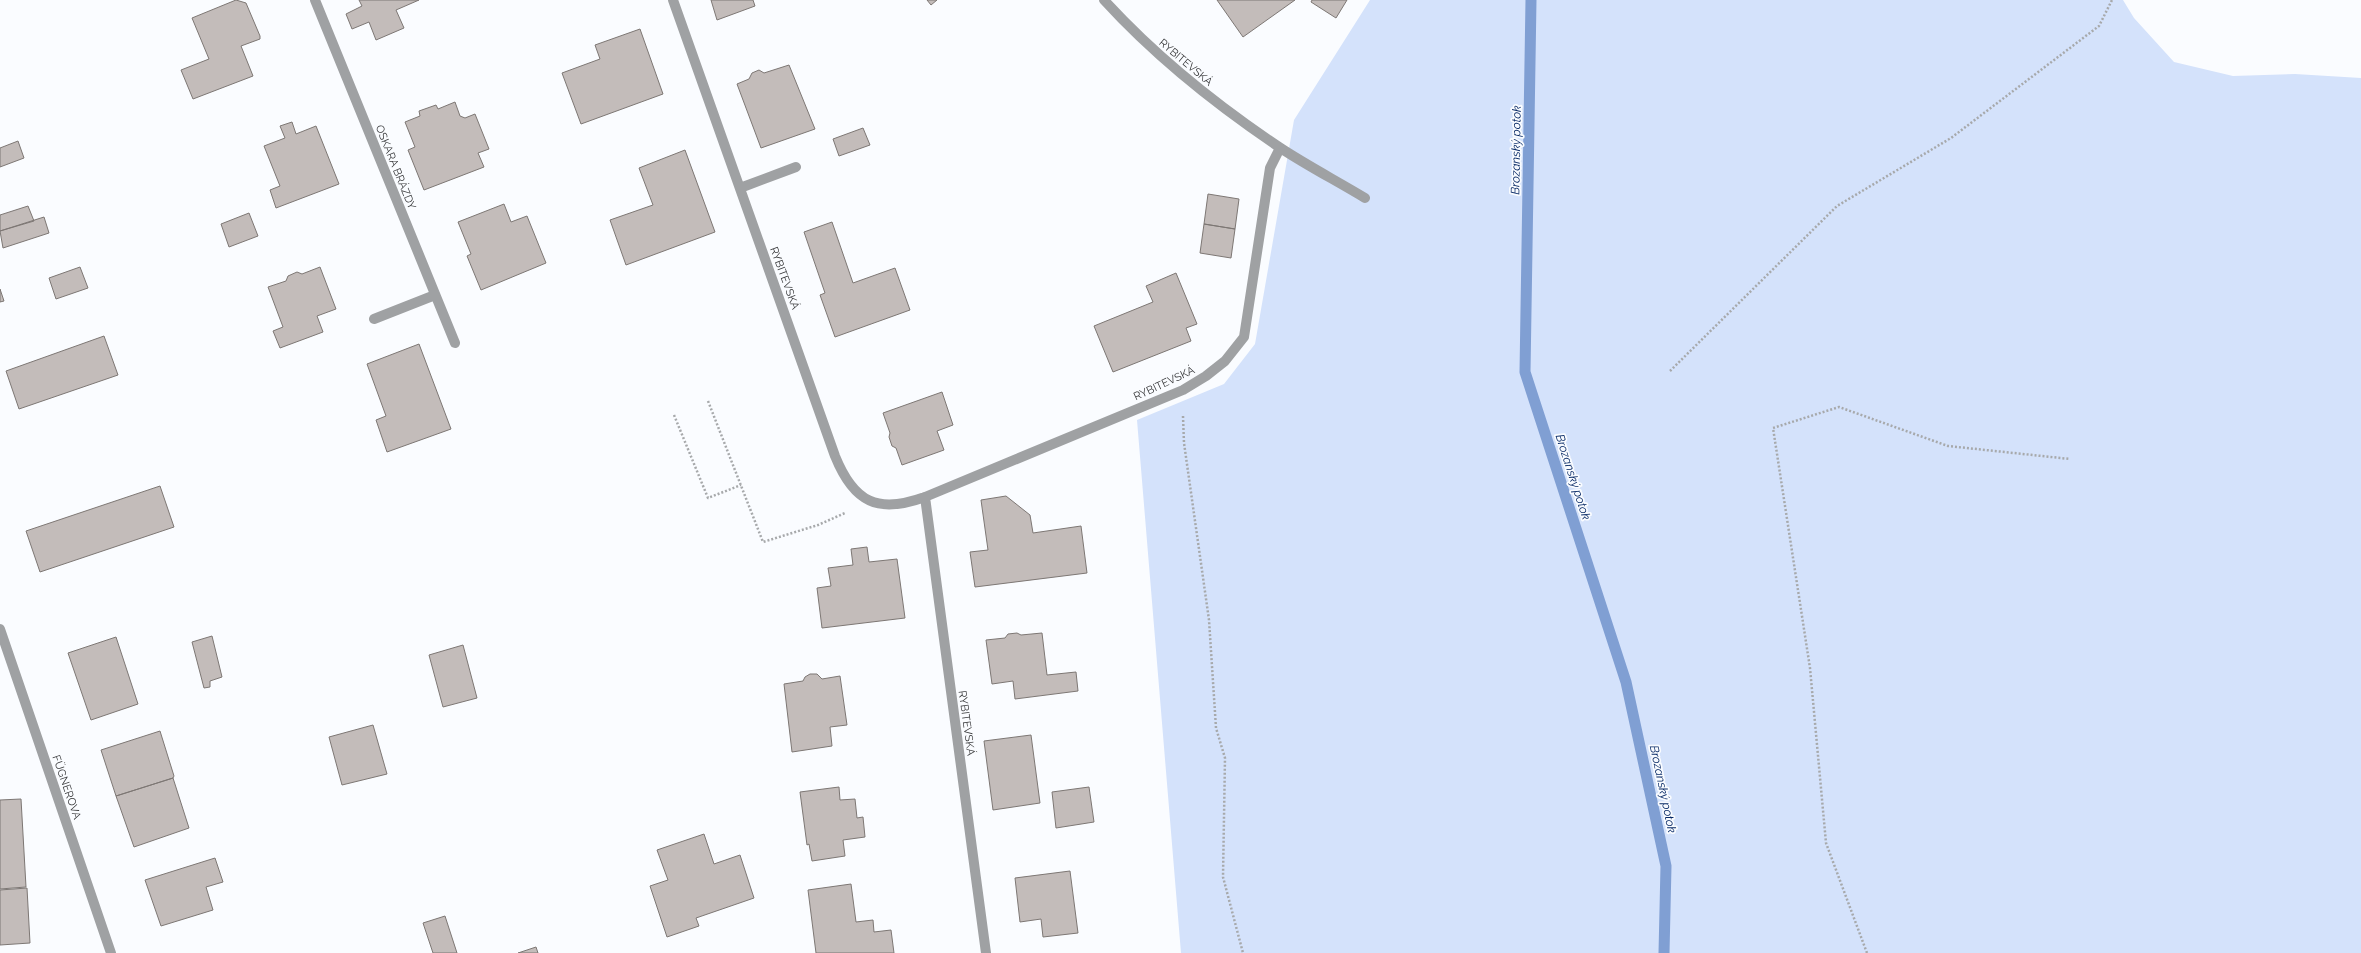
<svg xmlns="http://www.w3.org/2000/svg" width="2361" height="953" viewBox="0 0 2361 953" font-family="Raleway,sans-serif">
<rect width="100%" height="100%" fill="#fafcff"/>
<!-- green -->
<path fill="#d4e2fb" d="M1370 0H2123L2134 18 2174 62 2233 76 2295 74 2361 78V953H1181L1137 420 1224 384 1255 344 1294 120Z"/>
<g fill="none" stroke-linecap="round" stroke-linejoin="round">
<!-- stream -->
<path stroke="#809fd3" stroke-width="11" d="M1531 0 1525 372 1626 682 1666 866 1664 953"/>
</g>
<!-- building -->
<path fill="#c3bcba" stroke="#7d7774" d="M236 0 246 3 260 36V39L241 46 253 76 193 99 181 70 209 59 192 18Z
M359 0H419L396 10 404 28 376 40 369 22 352 29 346 14 362 6Z
M711 0H753L755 6 717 20Z
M927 0H937L931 5Z
M1217 0H1295L1243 37Z
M1312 0H1347L1336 18 1311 2Z
M640 29 663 94 581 124 562 73 600 59 595 45Z
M789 65 815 129 761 148 737 84 749 79 752 73 759 70 764 73Z
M455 102 460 116 465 118 475 114 489 149 478 153 484 167 424 190 408 150 415 147 405 122 420 116 419 111 436 105 438 109Z
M292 122 296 134 316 126 339 184 276 208 270 190 280 186 264 146 285 138 280 126Z
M863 128 870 145 839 156 833 139Z
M18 141 24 158 0 167V148Z
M685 150 715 232 626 265 610 220 653 205 639 168Z
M1208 194 1239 199 1235 229 1204 224Z
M504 204 511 222 527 216 546 263 481 290 467 256 471 254 458 222Z
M28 206 34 221 0 231V215Z
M249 213 258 236 229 247 221 224Z
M44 217 49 233 3 248 0 231Z
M832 222 853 283 895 268 910 310 835 337 820 295 825 293 804 232Z
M1204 224 1235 229 1231 258 1200 253Z
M80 267 88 288 56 299 49 278Z
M320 267 336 309 317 316 323 332 280 348 273 331 283 327 268 287 286 281 288 276 297 272 302 274Z
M1176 273 1197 324 1186 328 1191 341 1113 372 1094 326 1153 302 1146 286Z
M0 289 4 301 0 302Z
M104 336 118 375 19 409 6 371Z
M419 344 451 429 387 452 376 420 386 416 367 364Z
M942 392 953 425 937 431 944 450 902 465 896 448 892 446 889 437 890 433 883 413Z
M160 486 174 527 40 572 26 531Z
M1006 496 1030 515 1033 533 1081 526 1087 573 975 587 970 552 988 550 981 500Z
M867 547 869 562 897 559 905 618 822 628 817 588 831 586 828 568 853 565 851 549Z
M1017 633 1021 635 1042 633 1047 675 1076 672 1078 691 1015 699 1013 681 992 684 986 640 1005 638 1008 634Z
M212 636 222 677 210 681V687L204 688 192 642Z
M116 637 138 704 91 720 68 653Z
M463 645 477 698 443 707 429 655Z
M810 674H817L822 679 840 676 847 725 830 727 832 746 792 752 784 684 803 681 805 677Z
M373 725 387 774 342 785 329 737Z
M160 731 174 776 173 778 116 796 101 750Z
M1031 735 1040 803 993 810 984 741Z
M173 778 189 828 134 847 116 796Z
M839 787 840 800 855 799 857 818 863 817 865 837 843 840 845 856 812 861 809 844 807 845 800 792Z
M1089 787 1094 822 1056 828 1052 792Z
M21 799 26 887 0 889V800Z
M704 834 714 864 740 855 754 898 696 918 699 926 667 937 650 886 668 880 657 850Z
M215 858 223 882 206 887 213 910 161 926 145 880Z
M1070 871 1078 933 1043 937 1041 919 1020 922 1015 878Z
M851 884 856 922 873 920 874 932 891 930 894 953H816L808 890Z
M27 888 30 943 0 945V890Z
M445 916 457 953H433L423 923Z
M536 947 538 953H518Z"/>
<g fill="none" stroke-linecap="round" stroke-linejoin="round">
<!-- path -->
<path stroke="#a7a9ab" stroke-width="2.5" stroke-dasharray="2 2" stroke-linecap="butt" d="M1670 371 1837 206 1951 138 2099 26 2112 0
M708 401 763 542 818 525 845 513
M674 415 708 498 741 485
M1183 416 1184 443 1209 620 1216 728 1225 758 1223 877 1243 953
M1867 953 1826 843 1810 668 1773 428 1839 407 1948 446 2070 459"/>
<!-- minor -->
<path stroke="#9fa1a3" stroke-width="10" d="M315 0 455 343
M673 0 835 456C854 503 878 514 925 497L1183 390 1206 376 1225 361 1244 337 1270 168 1280 148
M1104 0C1156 57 1215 104 1279 147 1306 165 1337 181 1365 198
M740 188 796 167
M374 319 435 295
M925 497 986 953
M0 629 111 953"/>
</g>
<g text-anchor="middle" stroke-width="3.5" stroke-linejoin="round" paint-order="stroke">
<!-- street labels -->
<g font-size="11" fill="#343537" stroke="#fafcff">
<text transform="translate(1186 62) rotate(40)" y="4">RYBITEVSKÁ</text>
<text transform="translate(396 167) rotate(68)" y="4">OSKARA BRÁZDY</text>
<text transform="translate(785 278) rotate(70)" y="4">RYBITEVSKÁ</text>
<text transform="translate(1164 383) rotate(-25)" y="4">RYBITEVSKÁ</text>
<text transform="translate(967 723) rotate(82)" y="4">RYBITEVSKÁ</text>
<text transform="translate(67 787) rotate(71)" y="4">FÜGNEROVA</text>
</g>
<!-- water labels -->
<g font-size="12" font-style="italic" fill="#062865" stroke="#fafcff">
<text transform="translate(1516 150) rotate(-89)" y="4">Brozanský potok</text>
<text transform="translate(1573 477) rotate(72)" y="4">Brozanský potok</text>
<text transform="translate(1663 789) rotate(78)" y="4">Brozanský potok</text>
</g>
</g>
</svg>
